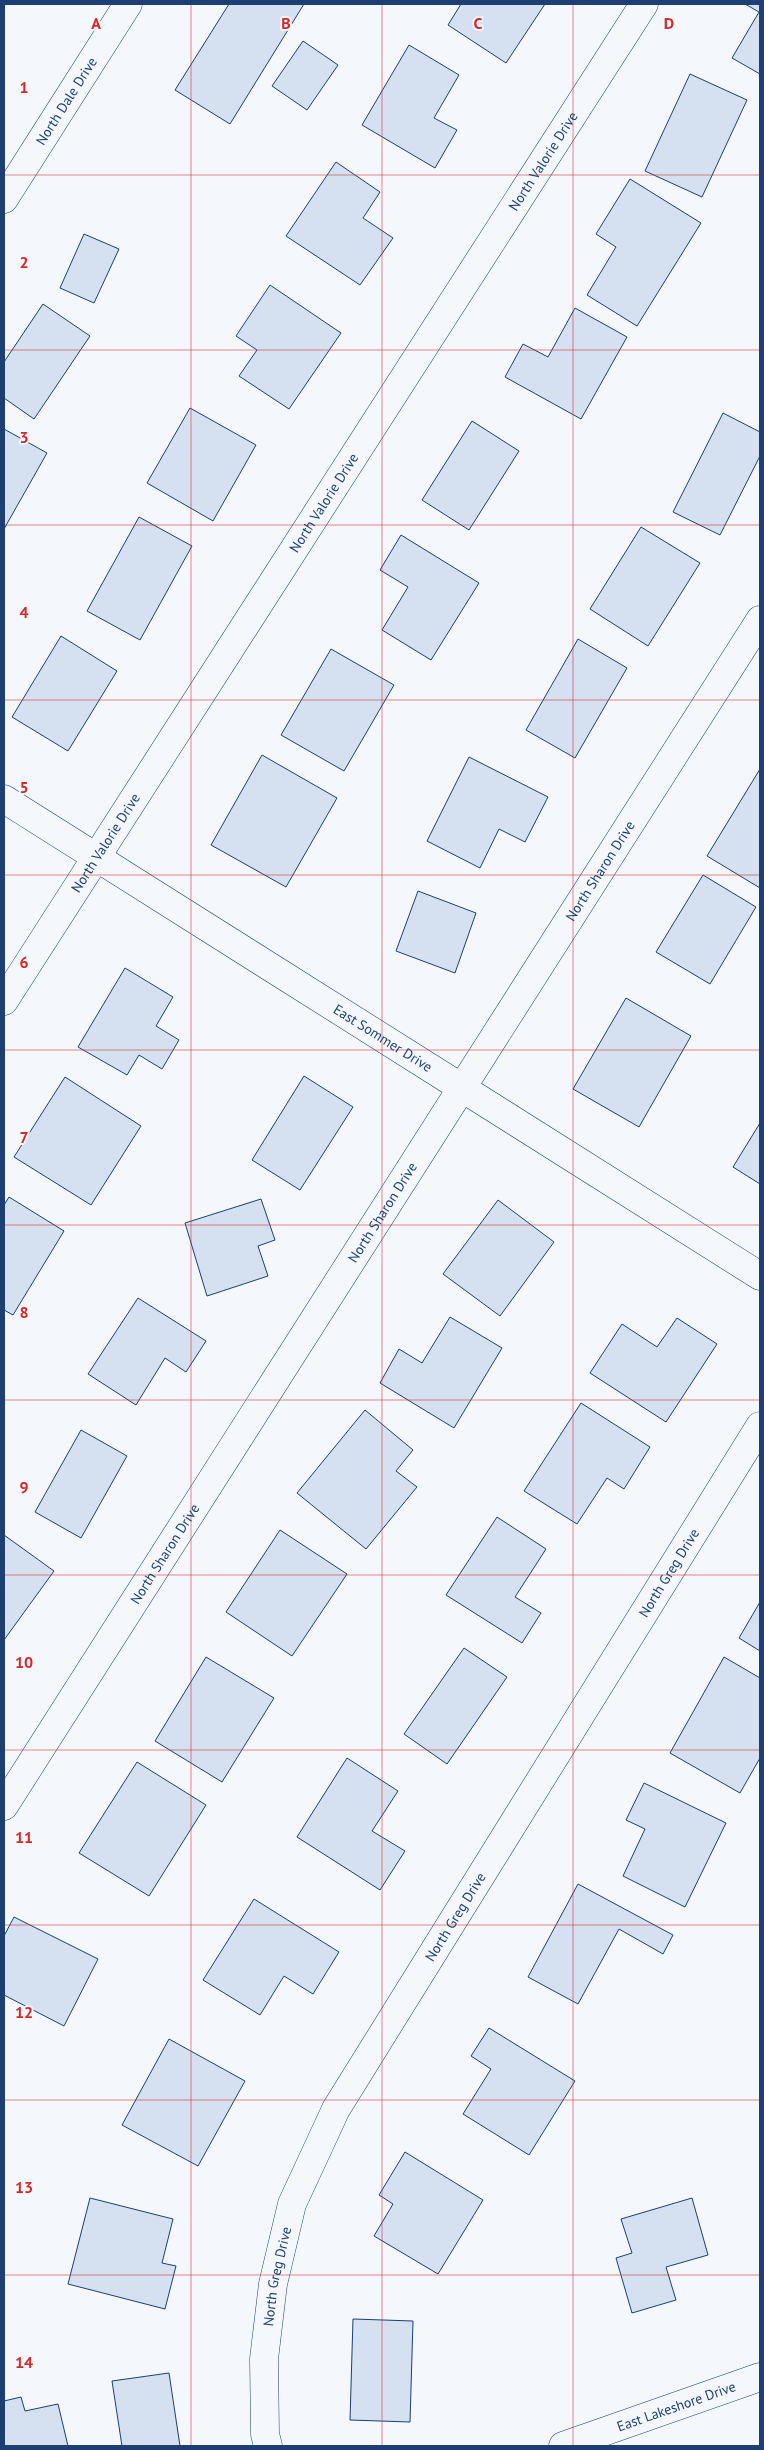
<svg xmlns="http://www.w3.org/2000/svg" width="764" height="2450" viewBox="0 0 764 2450" font-family="'PT Sans',sans-serif">
<rect width="100%" height="100%" fill="#f4f7fb"/>
<!-- building -->
<path fill="#d5e0f0" stroke="#1d3f73" d="M229 4H304L230 124 175 90Z
M461 4H545L506 63 448 25Z
M745 4H760V74L732 58 759 12Z
M303 41 338 65 307 110 272 86Z
M409 45 459 75 434 118 457 130 435 168 362 125Z
M690 74 747 100 702 197 645 171Z
M336 162 380 192 363 218 393 238 360 285 286 236Z
M630 179 701 223 637 326 587 295 616 247 596 234Z
M84 234 119 249 94 303 60 288Z
M270 285 341 333 289 409 239 376 257 350 236 336Z
M43 304 90 336 34 419 4 398V362Z
M575 308 627 337 581 419 505 377 523 344 548 357Z
M190 408 256 445 213 521 147 483Z
M723 413 760 432V456L720 535 673 512Z
M472 421 519 451 469 530 422 500Z
M4 429 47 453 4 529Z
M139 517 192 546 140 640 87 611Z
M641 527 700 563 648 646 590 609Z
M401 535 479 583 431 660 382 630 408 587 380 570Z
M61 636 117 671 68 751 12 717Z
M578 639 627 668 575 758 526 730Z
M331 649 394 685 344 771 281 735Z
M262 755 337 798 286 887 211 845Z
M469 757 548 797 525 842 499 829 480 868 427 841Z
M760 769V888L707 856Z
M703 875 756 907 710 984 656 952Z
M418 891 476 913 455 973 396 951Z
M125 968 173 997 156 1026 179 1040 162 1069 139 1055 127 1075 78 1047Z
M626 998 691 1036 639 1127 573 1089Z
M304 1076 353 1107 300 1190 252 1160Z
M65 1077 141 1126 91 1205 14 1157Z
M760 1123V1184L733 1167Z
M9 1197 64 1231 13 1315 4 1310V1205Z
M261 1199 275 1240 258 1246 268 1276 207 1296 185 1223Z
M498 1200 554 1242 500 1316 443 1274Z
M138 1298 206 1341 186 1372 165 1358 136 1405 88 1374Z
M450 1317 502 1348 454 1428 380 1383 399 1349 422 1363Z
M677 1318 717 1344 666 1422 590 1373 622 1324 657 1347Z
M581 1403 650 1447 624 1489 607 1478 577 1524 524 1491Z
M365 1410 413 1450 396 1471 417 1487 366 1549 297 1493Z
M81 1430 127 1456 81 1538 35 1512Z
M497 1517 546 1549 515 1597 541 1613 522 1643 446 1595Z
M280 1530 347 1574 292 1656 226 1612Z
M4 1535 54 1571 4 1640Z
M760 1602V1651L739 1638Z
M464 1648 507 1677 447 1764 404 1734Z
M206 1657 274 1698 222 1782 155 1741Z
M724 1657 760 1678V1758L740 1793 670 1753Z
M347 1758 398 1791 372 1831 405 1851 380 1890 297 1837Z
M137 1762 206 1805 149 1896 79 1853Z
M644 1783 726 1823 685 1907 623 1876 645 1829 626 1820Z
M578 1884 673 1935 663 1954 619 1929 578 2004 528 1977Z
M254 1899 339 1952 313 1994 284 1976 260 2015 203 1980Z
M14 1917 98 1959 64 2026 4 1995V1936Z
M489 2028 575 2081 529 2155 463 2114 491 2069 471 2056Z
M169 2039 245 2081 198 2166 122 2125Z
M405 2152 483 2200 438 2274 374 2236 393 2204 379 2195Z
M90 2198 173 2219 162 2263 176 2266 165 2309 68 2284Z
M692 2198 708 2255 666 2267 676 2300 632 2313 616 2258 632 2253 621 2219Z
M353 2319 413 2321 410 2422 350 2420Z
M169 2373 180 2446H122L112 2381Z
M21 2397 25 2411 58 2404 68 2446H4V2401Z"/>
<g fill="none" stroke-linecap="round" stroke-linejoin="round">
<!-- minor casing -->
<g stroke="#1d3f73" stroke-width="29">
<g id="minor">
<path id="s1" d="M4 199 128 4"/>
<path id="s2" d="M4 799 760 1276"/>
<path id="s3" d="M4 1001 644 4"/>
<path id="s4" d="M4 1806 760 620"/>
<path id="s5" d="M268 2446 265 2434 264 2359 273 2284 292 2204 336 2109 760 1426"/>
</g>
</g>
<!-- major casing -->
<g stroke="#1d3f73" stroke-width="29">
<g id="major">
<path id="s6" d="M563 2446 760 2377"/>
</g>
</g>
<!-- minor -->
<use href="#minor" stroke="#f4f7fb" stroke-width="28"/>
<!-- major -->
<use href="#major" stroke="#f4f7fb" stroke-width="28"/>
</g>
<!-- grid -->
<path fill="none" stroke="#d62828" stroke-width="1" stroke-opacity="0.55" d="M191 4V2446M382 4V2446M573 4V2446M4 175H760M4 350H760M4 525H760M4 700H760M4 875H760M4 1050H760M4 1225H760M4 1400H760M4 1575H760M4 1750H760M4 1925H760M4 2100H760M4 2275H760"/>
<g text-anchor="middle" stroke-width="4" stroke-linejoin="round" paint-order="stroke">
<!-- street labels -->
<g font-size="14" fill="#1d3f73" stroke="#f4f7fb">
<text dy="5" stroke="none"><textPath href="#s1" startOffset="116">North Dale Drive</textPath></text>
<text dy="5" stroke="none"><textPath href="#s3" startOffset="998">North Valorie Drive</textPath></text>
<text dy="5" stroke="none"><textPath href="#s3" startOffset="592">North Valorie Drive</textPath></text>
<text dy="5" stroke="none"><textPath href="#s3" startOffset="188">North Valorie Drive</textPath></text>
<text dy="5" stroke="none"><textPath href="#s4" startOffset="1109">North Sharon Drive</textPath></text>
<text dy="5" stroke="none"><textPath href="#s2" startOffset="448">East Sommer Drive</textPath></text>
<text dy="5" stroke="none"><textPath href="#s4" startOffset="704">North Sharon Drive</textPath></text>
<text dy="5" stroke="none"><textPath href="#s4" startOffset="299">North Sharon Drive</textPath></text>
<text dy="5" stroke="none"><textPath href="#s5" startOffset="981">North Greg Drive</textPath></text>
<text dy="5" stroke="none"><textPath href="#s5" startOffset="576">North Greg Drive</textPath></text>
<text dy="5" stroke="none"><textPath href="#s5" startOffset="171">North Greg Drive</textPath></text>
<text dy="5" stroke="none"><textPath href="#s6" startOffset="120">East Lakeshore Drive</textPath></text>
</g>
</g>
<g font-size="16" text-anchor="middle" font-weight="bold" fill="#d62828" stroke="#f4f7fb" stroke-width="4" stroke-linejoin="round" paint-order="stroke">
<text x="96" y="29">A</text>
<text x="286" y="29">B</text>
<text x="478" y="29">C</text>
<text x="669" y="29">D</text>
<text x="24" y="93">1</text>
<text x="24" y="268">2</text>
<text x="24" y="443">3</text>
<text x="24" y="618">4</text>
<text x="24" y="793">5</text>
<text x="24" y="968">6</text>
<text x="24" y="1143">7</text>
<text x="24" y="1318">8</text>
<text x="24" y="1493">9</text>
<text x="24" y="1668">10</text>
<text x="24" y="1843">11</text>
<text x="24" y="2018">12</text>
<text x="24" y="2193">13</text>
<text x="24" y="2368">14</text>
</g>
<!-- border -->
<rect width="764" height="2450" fill="none" stroke="#1d3f73" stroke-width="10"/>
</svg>
